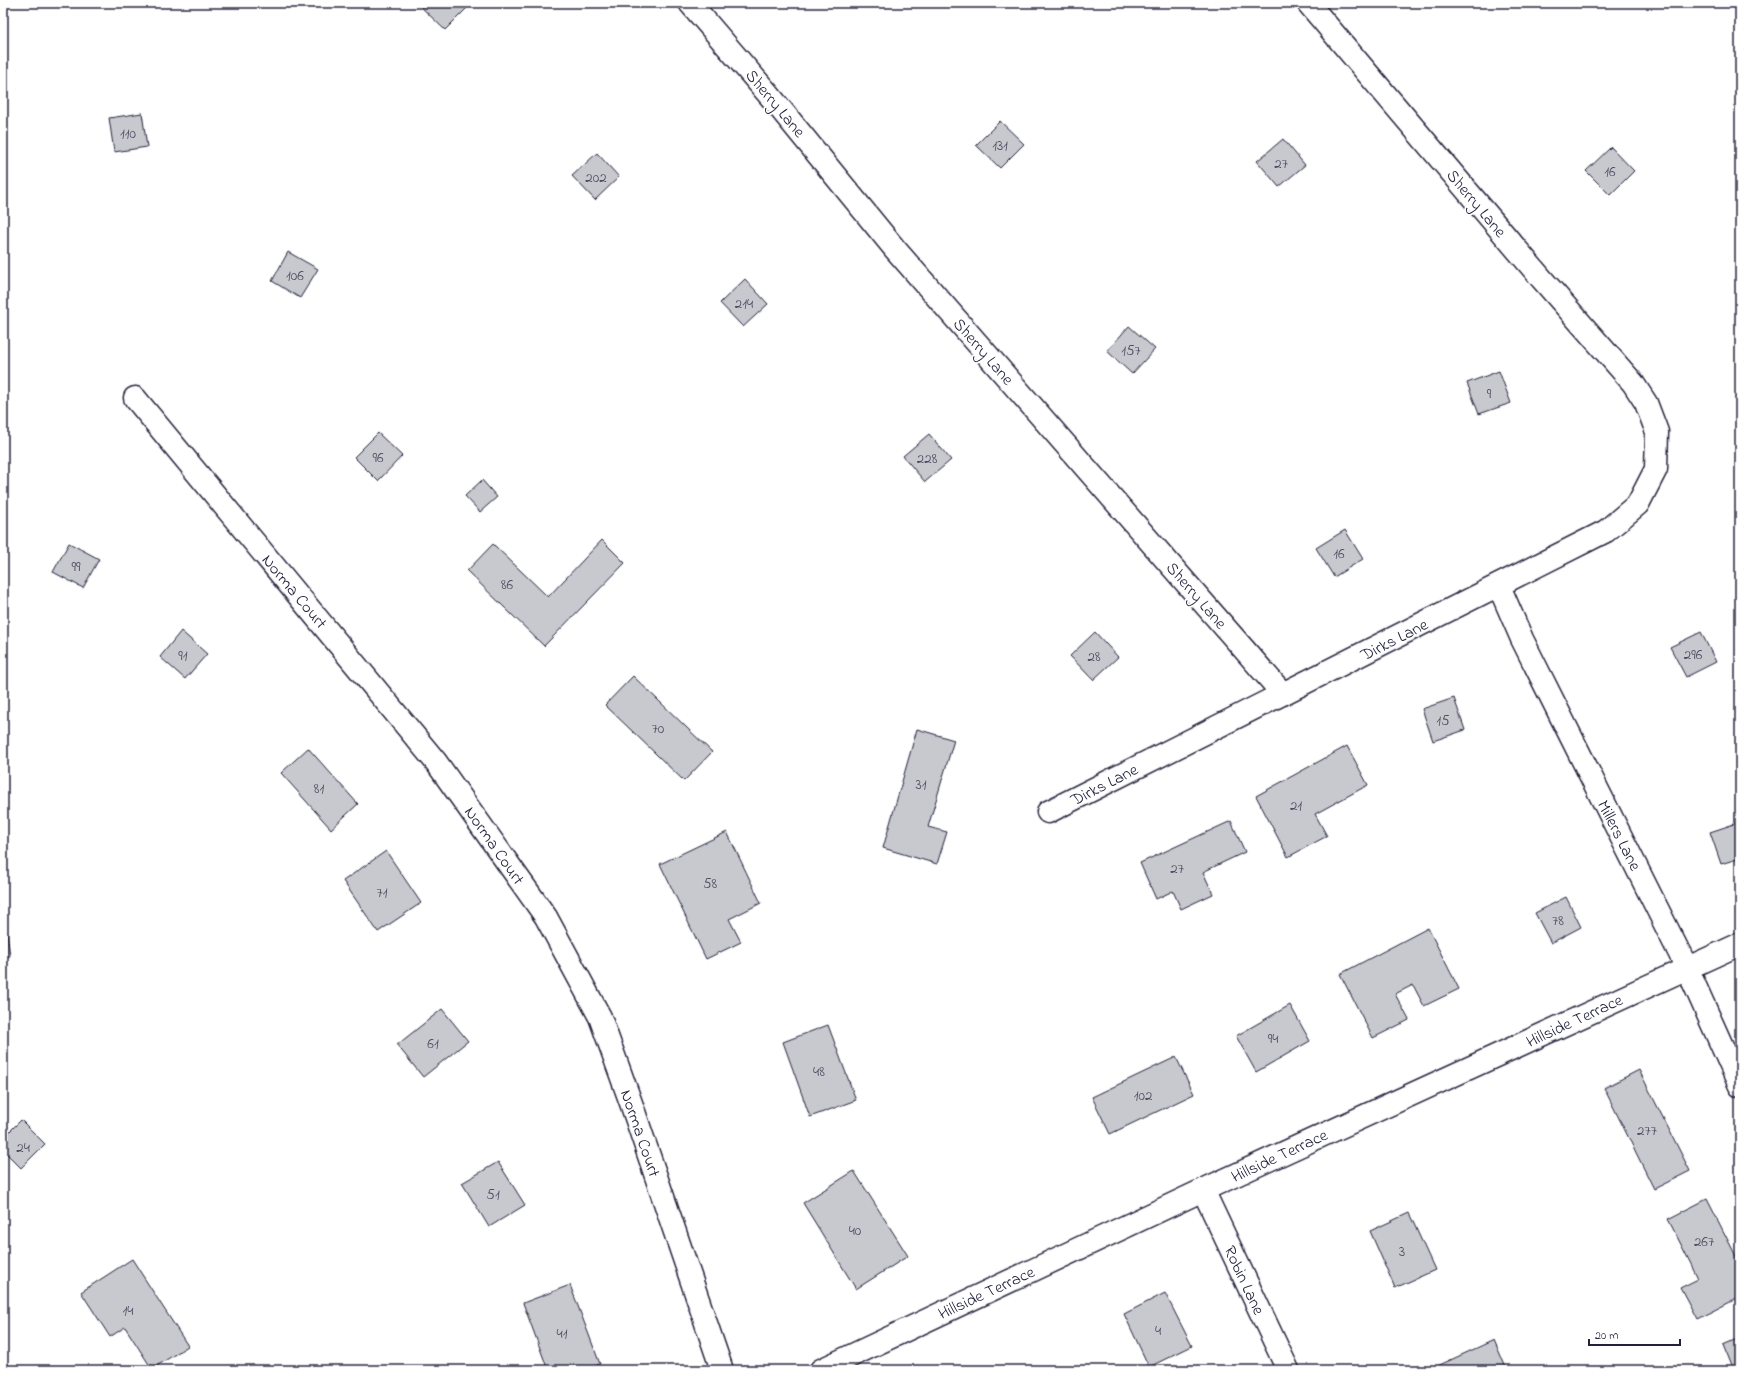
<svg xmlns="http://www.w3.org/2000/svg" width="1743" height="1373" viewBox="0 0 1743 1373" font-family="'Indie Flower',sans-serif">
<rect width="100%" height="100%" fill="#fff"/>
<filter id="ink" filterUnits="userSpaceOnUse"><feTurbulence type="fractalNoise" baseFrequency=".025" numOctaves="2"/><feDisplacementMap in="SourceGraphic" scale="8" xChannelSelector="R" yChannelSelector="G"/><feConvolveMatrix kernelMatrix="1 2 1 2 8 2 1 2 1" color-interpolation-filters="sRGB"/></filter>
<g filter="url(#ink)">
<!-- building -->
<path fill="#c8c8cf" stroke="#22223b" d="M425 3H465L469 6 445 30 421 7Z
M142 113 147 147 114 152 109 118Z
M1000 121 1024 144 1000 168 976 145Z
M1283 139 1305 165 1279 187 1257 161Z
M1611 147 1634 171 1610 195 1586 171Z
M597 153 619 177 595 200 572 176Z
M288 252 318 269 300 298 272 281Z
M745 279 768 304 743 327 720 303Z
M1129 326 1155 349 1132 374 1107 351Z
M1499 371 1511 403 1479 414 1467 383Z
M378 433 402 456 378 481 354 457Z
M929 434 951 460 925 482 903 456Z
M482 480 497 497 480 512 465 496Z
M1345 530 1363 559 1334 577 1316 548Z
M602 540 625 563 544 646 467 571 493 544 548 597Z
M69 543 99 559 83 588 53 572Z
M181 631 207 654 185 679 160 657Z
M1095 632 1118 657 1093 680 1070 656Z
M1701 632 1716 662 1686 677 1670 647Z
M633 676 712 752 684 781 605 705Z
M1454 698 1465 730 1433 741 1422 709Z
M917 729 954 740 928 827 947 832 937 864 883 848Z
M1347 746 1368 785 1315 814 1327 836 1288 857 1256 796Z
M308 748 358 804 331 829 281 773Z
M1231 821 1245 852 1203 872 1213 894 1181 909 1173 891 1156 899 1140 863Z
M1740 822V858L1721 864 1710 832Z
M727 832 761 903 729 919 741 942 706 959 660 864Z
M386 851 421 903 378 932 343 881Z
M1566 897 1581 927 1551 943 1535 913Z
M1428 928 1459 989 1424 1006 1413 985 1395 994 1409 1020 1373 1038 1340 974Z
M7 933 10 956 3 957V934Z
M1290 1005 1310 1041 1256 1072 1236 1036Z
M442 1009 468 1041 423 1077 397 1045Z
M828 1025 856 1100 810 1117 783 1042Z
M1176 1057 1194 1094 1110 1134 1092 1097Z
M1639 1070 1690 1171 1654 1189 1604 1088Z
M21 1120 45 1144 21 1168 3 1150V1138Z
M498 1162 525 1205 489 1227 462 1183Z
M854 1171 908 1256 856 1289 803 1203Z
M1707 1199 1740 1264V1297L1697 1319 1680 1287 1698 1278 1668 1219Z
M1409 1213 1435 1270 1395 1288 1370 1231Z
M132 1259 188 1346 152 1369 125 1327 110 1337 81 1292Z
M570 1285 600 1364 584 1370H548L523 1303Z
M1165 1293 1192 1346 1149 1367 1124 1314Z
M1740 1338V1370H1734L1724 1345Z
M1494 1340 1507 1370H1434L1433 1368Z"/>
<g fill="none" stroke-linecap="round" stroke-linejoin="round">
<!-- minor casing -->
<g stroke="#22223b" stroke-width="25">
<path id="minor" d="M690 3 770 96 895 249 1283 694
M135 398 436 762 546 917 600 1017 631 1103 722 1370
M1499 586 1522 639 1687 968 1740 1086
M1048 812 1606 531 1638 504 1656 469 1657 432 1646 403 1633 383 1541 278 1308 3
M1203 1190 1288 1370
M821 1370 1203 1190 1740 944"/>
</g>
<!-- minor -->
<use href="#minor" stroke="#fff" stroke-width="22"/>
</g>
</g>
<g text-anchor="middle" stroke-width="3.5" stroke-linejoin="round" paint-order="stroke">
<!-- number labels -->
<g font-size="15" fill="#4c4c60">
<text x="128" y="138">110</text>
<text x="1000" y="150">131</text>
<text x="1281" y="168">27</text>
<text x="1610" y="176">16</text>
<text x="596" y="182">202</text>
<text x="295" y="280">106</text>
<text x="744" y="308">214</text>
<text x="1131" y="355">157</text>
<text x="1489" y="398">9</text>
<text x="378" y="462">96</text>
<text x="927" y="463">228</text>
<text x="1339" y="558">16</text>
<text x="76" y="571">99</text>
<text x="507" y="589">86</text>
<text x="1693" y="659">296</text>
<text x="183" y="660">91</text>
<text x="1094" y="661">28</text>
<text x="1443" y="725">15</text>
<text x="658" y="733">70</text>
<text x="921" y="789">31</text>
<text x="319" y="793">81</text>
<text x="1296" y="810">21</text>
<text x="1177" y="873">27</text>
<text x="710" y="888">58</text>
<text x="382" y="897">71</text>
<text x="1558" y="925">78</text>
<text x="1273" y="1043">94</text>
<text x="433" y="1048">61</text>
<text x="819" y="1076">48</text>
<text x="1143" y="1100">102</text>
<text x="1647" y="1135">277</text>
<text x="23" y="1152">24</text>
<text x="493" y="1199">51</text>
<text x="855" y="1235">40</text>
<text x="1704" y="1246">267</text>
<text x="1402" y="1256">3</text>
<text x="128" y="1315">14</text>
<text x="1158" y="1335">4</text>
<text x="562" y="1338">41</text>
</g>
<!-- street labels -->
<g font-size="17" fill="#22223b" stroke="#fff">
<text transform="translate(776 103) rotate(50)" y="6">Sherry Lane</text>
<text transform="translate(1477 203) rotate(50)" y="6">Sherry Lane</text>
<text transform="translate(984 351) rotate(49)" y="6">Sherry Lane</text>
<text transform="translate(295 591) rotate(50)" y="6">Norma Court</text>
<text transform="translate(1197 595) rotate(49)" y="6">Sherry Lane</text>
<text transform="translate(1394 639) rotate(-27)" y="6">Dirks Lane</text>
<text transform="translate(1104 784) rotate(-27)" y="6">Dirks Lane</text>
<text transform="translate(1620 835) rotate(63)" y="6">Millers Lane</text>
<text transform="translate(495 845) rotate(55)" y="6">Norma Court</text>
<text transform="translate(1574 1020) rotate(-25)" y="6">Hillside Terrace</text>
<text transform="translate(641 1133) rotate(71)" y="6">Norma Court</text>
<text transform="translate(1279 1155) rotate(-25)" y="6">Hillside Terrace</text>
<text transform="translate(1245 1280) rotate(65)" y="6">Robin Lane</text>
<text transform="translate(986 1292) rotate(-25)" y="6">Hillside Terrace</text>
</g>
</g>
<!-- margin -->
<rect width="1743" height="1373" fill="none" stroke="#fff" stroke-width="16"/>
<rect x="8" y="8" width="1727" height="1357" fill="none" stroke="#22223b" stroke-width="1.5" filter="url(#ink)"/>
<!-- scale -->
<path d="M1589 1339v6h91v-6" fill="none" stroke="#22223b" stroke-width="2"/>
<text x="1595" y="1339" font-size="12" fill="#22223b" stroke="#ffffff" stroke-width="3" paint-order="stroke">20 m</text>
</svg>
